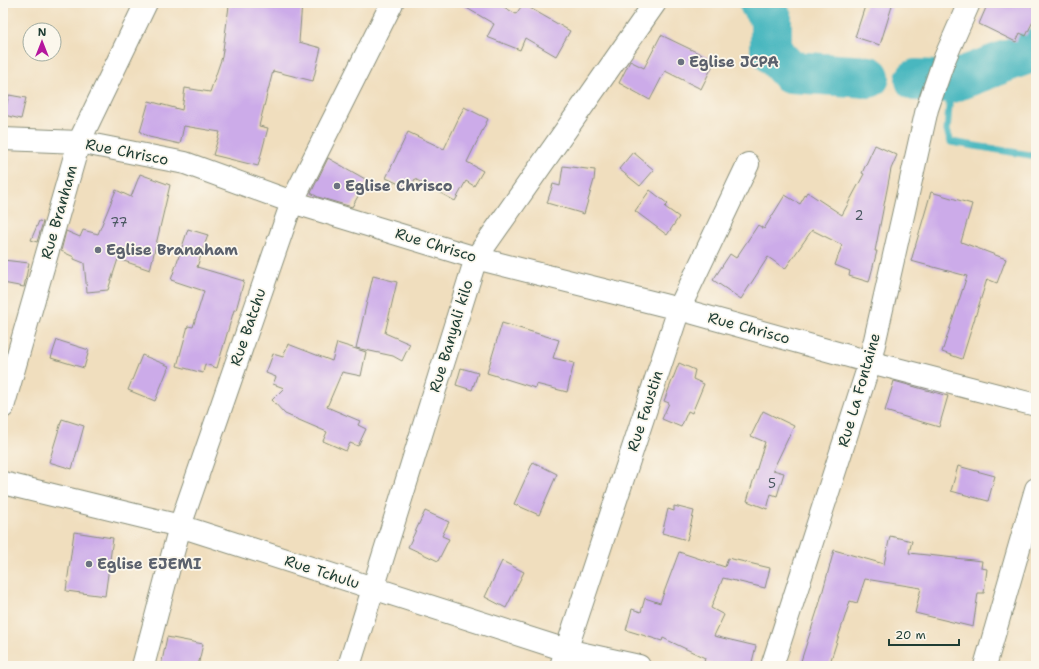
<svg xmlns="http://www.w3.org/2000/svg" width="1039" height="669" viewBox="0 0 1039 669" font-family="'Shantell Sans',sans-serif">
<rect width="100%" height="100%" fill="#fbf7ec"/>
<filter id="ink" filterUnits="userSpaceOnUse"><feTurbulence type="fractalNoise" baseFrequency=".025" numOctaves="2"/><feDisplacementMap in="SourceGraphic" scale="8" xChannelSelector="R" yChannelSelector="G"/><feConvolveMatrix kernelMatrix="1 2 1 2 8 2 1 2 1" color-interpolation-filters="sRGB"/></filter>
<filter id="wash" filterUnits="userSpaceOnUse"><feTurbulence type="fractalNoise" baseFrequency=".012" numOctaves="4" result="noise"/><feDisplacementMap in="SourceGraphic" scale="16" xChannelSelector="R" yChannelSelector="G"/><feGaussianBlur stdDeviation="0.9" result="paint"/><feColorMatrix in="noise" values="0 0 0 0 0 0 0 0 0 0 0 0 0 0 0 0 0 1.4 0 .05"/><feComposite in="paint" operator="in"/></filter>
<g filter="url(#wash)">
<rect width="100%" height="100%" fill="#f0debe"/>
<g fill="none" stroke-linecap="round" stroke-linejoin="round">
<!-- stream -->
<path stroke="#48b7bf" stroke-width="7" d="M951 82 947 131 951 142 1036 156"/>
<!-- river -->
<path stroke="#48b7bf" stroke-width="42" d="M760 3 771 18V51L790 72 869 77
M916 80 951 82 1036 50"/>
</g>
<g id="blocks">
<!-- building -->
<path fill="#ccabe9" d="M232 3H302L299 42 321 48 313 81 273 71 259 126 268 128 258 166 213 155 220 132 184 126 180 144 149 137 140 132 149 101 182 110 185 88 210 92 222 57 229 6H232Z
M458 3H497L516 14 523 4 570 31 556 56 525 38 520 50 487 37 494 24Z
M866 3H893L880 45 855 37Z
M988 3H1025L1036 8V15L1026 36 1020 33 1016 42 979 24Z
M661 35 715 61 701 89 665 71 650 100 619 83 630 61 644 68Z
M9 95 26 98 21 119 4 115Z
M464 107 488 119 467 162 483 171 474 186 466 181 455 201 415 179 410 189 386 178 408 132 444 149Z
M875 145 897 155 891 169 875 251H877L869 282 849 276 850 271 835 265 842 245 812 230 785 269 768 257 741 299 713 280 730 254 736 258 758 225 764 229 785 195 800 204 807 192 842 215 864 174 862 173Z
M633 152 654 170 640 186 619 169Z
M328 158 367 180 352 207 318 197 311 193Z
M563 166 595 170 594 180 584 214 547 203 553 184 560 186Z
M140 174 170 185 150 270 118 259 108 290 87 292 84 263 74 259V257L61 251 66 231 80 237 83 230 98 234 116 190 131 197Z
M650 190 668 204 665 207 679 217 667 235 635 211Z
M931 192 972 204 961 242 1006 259 997 283 987 279 962 359 942 352 967 276 911 261Z
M39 221 43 222 37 242 31 240Z
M188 229 208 235 197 267 244 281 236 310H234L217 368 205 364 203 373 177 366 188 326 193 327 204 291 171 280Z
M3 260 29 263 24 287 3 283Z
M373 276 397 282 385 333 410 344 402 361 393 356 356 348Z
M502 323 559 340 553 358 574 363 567 392 536 384 535 388 487 373Z
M57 340 89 350 84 368 51 358Z
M337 343 366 352 361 376 342 372 327 407 360 421 358 425 366 429 358 446 350 443 346 451 323 441 327 432 285 414 272 400 284 388 273 384 276 377 266 373 273 354 283 357 288 344 332 361Z
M142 355 169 366 155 401 128 390Z
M679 363 695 370 693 379 704 384 692 413 688 411 681 427 662 419 669 403 664 401Z
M461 368 478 373 472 390 456 385Z
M894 381 948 396 939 427 885 411Z
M763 411 794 426 773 470 784 473 777 496 771 494 767 509 747 501 765 442 751 436Z
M62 419 84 426 72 469 49 462Z
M533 462 557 474 539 515 514 504Z
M958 466 995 476 988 501 951 491Z
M674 506 694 511 687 540 662 533 668 509 674 511Z
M425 511 449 522 442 536 449 539 438 561 408 547Z
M74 532 113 538 105 596 66 591Z
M890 536 912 541 909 553 982 561 981 568 987 569 984 593H978L973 627 915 613 921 588 865 579 857 603 850 601 829 666H816L801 661 819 605 834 550 884 564Z
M679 552 725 567 728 558 770 568 765 588 723 578 711 608 724 615 714 636 756 646 751 666H722L704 662 705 658 663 638 662 641 626 630 632 609 641 612 645 598 660 603Z
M502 561 524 572 506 608 485 597Z
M167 637 203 644 198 666H161Z"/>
</g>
</g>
<g filter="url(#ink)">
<use href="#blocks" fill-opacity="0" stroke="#888e79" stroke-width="1"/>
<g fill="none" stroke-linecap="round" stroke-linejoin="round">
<!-- minor casing -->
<g stroke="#888e79" stroke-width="24">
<path id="minor" d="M3 139 79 142 185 163 292 202 476 258 679 309 870 362 1036 405
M3 407 79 142 146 3
M3 483 180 526 566 650 639 666
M143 666 180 526 292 202 392 3
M349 666 476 258 655 3
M561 666 679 309 748 164
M772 666 870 362 927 109 944 60 969 3
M985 666 1036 489"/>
</g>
<!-- minor -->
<use href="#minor" stroke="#fff" stroke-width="22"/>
</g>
</g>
<!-- markers -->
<g fill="#6b7280" stroke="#fbf7ec" stroke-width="1.5">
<circle cx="681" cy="62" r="4"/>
<circle cx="337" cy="186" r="4"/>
<circle cx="98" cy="250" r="4"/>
<circle cx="89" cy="564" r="4"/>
</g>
<g text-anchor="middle" stroke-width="3.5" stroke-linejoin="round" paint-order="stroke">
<!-- number labels -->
<g font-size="13" fill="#4a5861">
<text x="859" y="220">2</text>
<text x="119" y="227">77</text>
<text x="772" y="488">5</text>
</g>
<!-- worship labels -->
<g font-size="15" font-weight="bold" fill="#5b616d" stroke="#fbf7ec" text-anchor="start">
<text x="689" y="67">Eglise JCPA</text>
<text x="345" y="191">Eglise Chrisco</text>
<text x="106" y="255">Eglise Branaham</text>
<text x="97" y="569">Eglise EJEMI</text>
</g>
<!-- street labels -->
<g font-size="15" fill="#1f3d34" stroke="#fbf7ec">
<text transform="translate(127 152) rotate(11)" y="5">Rue Chrisco</text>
<text transform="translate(59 212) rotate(-74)" y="5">Rue Branham</text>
<text transform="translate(436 245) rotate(17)" y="5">Rue Chrisco</text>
<text transform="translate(248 327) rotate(-71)" y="5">Rue Batchu</text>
<text transform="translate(749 328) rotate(15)" y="5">Rue Chrisco</text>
<text transform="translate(451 336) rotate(-73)" y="5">Rue Banyali kilo</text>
<text transform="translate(859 390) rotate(-74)" y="5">Rue La Fontaine</text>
<text transform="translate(645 411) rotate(-72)" y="5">Rue Faustin</text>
<text transform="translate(322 572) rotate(18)" y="5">Rue Tchulu</text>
</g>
</g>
<!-- margin -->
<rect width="1039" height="669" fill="none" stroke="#fbf7ec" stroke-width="16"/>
<!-- north arrow -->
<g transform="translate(42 42)"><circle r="19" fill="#fbf7ec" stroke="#a3ada2"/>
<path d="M0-3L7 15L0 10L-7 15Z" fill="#b5179e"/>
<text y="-6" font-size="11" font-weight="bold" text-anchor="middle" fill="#1f3d34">N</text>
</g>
<!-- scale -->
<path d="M889 639v6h70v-6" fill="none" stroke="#1f3d34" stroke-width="2"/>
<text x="895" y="639" font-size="12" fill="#1f3d34" stroke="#fbf7ec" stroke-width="3" paint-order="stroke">20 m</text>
</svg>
